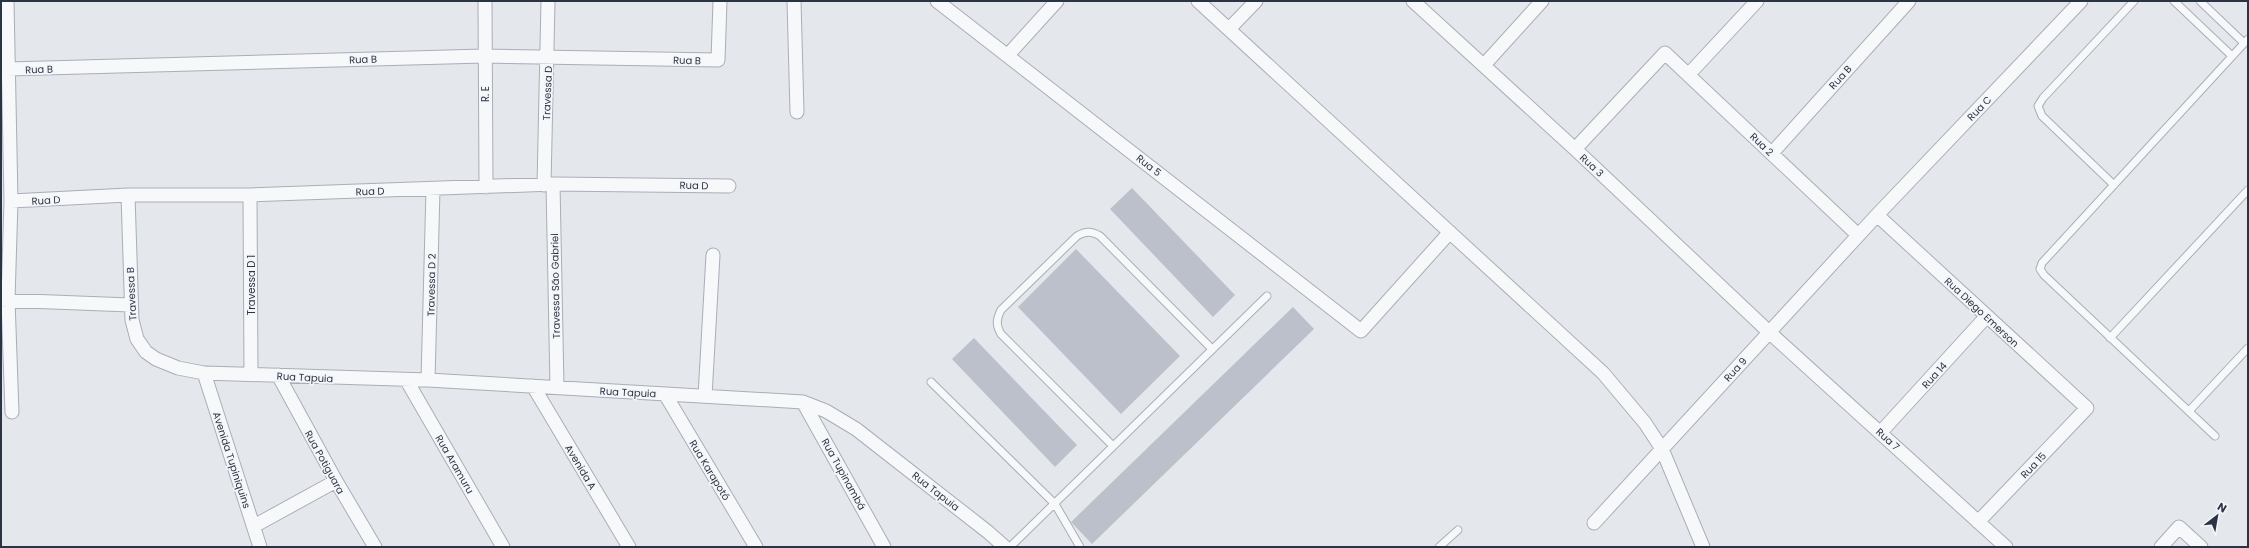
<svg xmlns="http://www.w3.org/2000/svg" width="2249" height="548" viewBox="0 0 2249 548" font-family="Poppins,sans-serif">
<rect width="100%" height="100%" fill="#e4e7ec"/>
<!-- building -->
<path fill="#bbc0ca" d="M1132 188 1235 295 1213 317 1110 209Z
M1076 249 1180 356 1121 414 1018 307Z
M1293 307 1314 329 1092 544 1071 522Z
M974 338 1077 445 1055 467 952 359Z"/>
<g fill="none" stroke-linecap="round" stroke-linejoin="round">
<!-- service casing -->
<g stroke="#a9aeb7" stroke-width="9">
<path id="service" d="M2174 1 2232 56
M2200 1 2244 43
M2114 185 2042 116 2038 106 2043 98 2134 1
M2110 338 2248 190
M931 382 1055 504 1080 547
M2189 411 2248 348
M2215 436 2044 275 2040 269 2042 263 2248 39
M1113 446 1001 334C996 325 996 320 1001 310L1077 236C1086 231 1091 231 1100 236L1212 349
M1012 545 1267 296
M1439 547 1458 530"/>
</g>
<!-- minor casing -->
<g stroke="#a9aeb7" stroke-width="15">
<path id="minor" d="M7 1 11 201 8 300 12 412
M485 1 486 187
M794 1 797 112
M937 1 1361 331 1450 232
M1198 1 1603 373 1645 423 1662 449 1703 547
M1413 1 1575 149 1769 332 2006 547
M1229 29 1256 1
M1008 55 1057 1
M1484 65 1542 1
M8 69 484 56 718 60 720 1
M1689 74 1757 1
M1575 149 1665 53 1858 235
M1772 153 1909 1
M553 184 557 387
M544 185 548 1
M128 195 132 320 137 339 146 352 156 359 178 368 204 373 428 380 803 402 826 411 856 429 988 532 1005 547
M250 195 251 374
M11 201 128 195H250L553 184 729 186
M1877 215 2087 408 1978 522
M1 300 130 305
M204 373 260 547
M278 375 336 481 375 547
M428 380 433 189
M407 381 503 547
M533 386 629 547
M665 394 756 547
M705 396 713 255
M803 402 884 547
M1881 432 1986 317
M1594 523 1877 215 2081 1
M254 526 336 481
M2161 547 2179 527 2201 547"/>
</g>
<!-- service -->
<use href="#service" stroke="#f7f8fa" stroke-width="7"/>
<!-- minor -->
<use href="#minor" stroke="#f7f8fa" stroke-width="13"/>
</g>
<g text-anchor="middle" stroke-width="3.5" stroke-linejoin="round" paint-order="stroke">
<!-- street labels -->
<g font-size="10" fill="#2b3445" stroke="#f4f6f9">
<text transform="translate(363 59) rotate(-2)" y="4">Rua B</text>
<text transform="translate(687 60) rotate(1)" y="4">Rua B</text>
<text transform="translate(39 69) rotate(-2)" y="4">Rua B</text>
<text transform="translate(1840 77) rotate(-48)" y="4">Rua B</text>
<text transform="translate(547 93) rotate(-88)" y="4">Travessa D</text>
<text transform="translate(485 94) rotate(-90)" y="4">R. E</text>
<text transform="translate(1979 108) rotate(-46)" y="4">Rua C</text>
<text transform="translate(1762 144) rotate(44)" y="4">Rua 2</text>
<text transform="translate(1149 165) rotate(38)" y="4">Rua 5</text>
<text transform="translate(1592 165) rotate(43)" y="4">Rua 3</text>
<text transform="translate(694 185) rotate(1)" y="4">Rua D</text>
<text transform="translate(370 191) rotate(-2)" y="4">Rua D</text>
<text transform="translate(46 200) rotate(-3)" y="4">Rua D</text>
<text transform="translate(251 285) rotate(-90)" y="4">Travessa D 1</text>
<text transform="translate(431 285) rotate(-89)" y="4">Travessa D 2</text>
<text transform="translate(555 286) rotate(-91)" y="4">Travessa São Gabriel</text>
<text transform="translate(131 294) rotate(-93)" y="4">Travessa B</text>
<text transform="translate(1982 312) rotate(43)" y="4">Rua Diego Emerson</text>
<text transform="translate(1735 369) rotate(-48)" y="4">Rua 9</text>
<text transform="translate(1934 375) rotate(-48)" y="4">Rua 14</text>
<text transform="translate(305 377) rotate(3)" y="4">Rua Tapuia</text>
<text transform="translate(628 392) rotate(3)" y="4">Rua Tapuia</text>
<text transform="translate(1888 439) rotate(42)" y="4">Rua 7</text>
<text transform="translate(232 460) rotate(72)" y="4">Avenida Tupiniquins</text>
<text transform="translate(325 462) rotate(61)" y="4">Rua Potiguara</text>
<text transform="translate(455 464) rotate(60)" y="4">Rua Aramuru</text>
<text transform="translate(2033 465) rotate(-46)" y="4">Rua 15</text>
<text transform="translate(581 467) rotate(59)" y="4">Avenida A</text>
<text transform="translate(710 470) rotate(59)" y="4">Rua Karapotó</text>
<text transform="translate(844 474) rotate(61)" y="4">Rua Tupinambá</text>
<text transform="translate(936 491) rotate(38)" y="4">Rua Tapuia</text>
</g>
</g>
<!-- border -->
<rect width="2249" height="548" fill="none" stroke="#2b3445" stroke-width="4"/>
<!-- north arrow -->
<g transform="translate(2217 516) rotate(31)" stroke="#f4f6f9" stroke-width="3" paint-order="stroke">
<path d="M0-3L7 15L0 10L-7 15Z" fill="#2b3445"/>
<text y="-6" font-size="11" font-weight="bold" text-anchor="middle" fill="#2b3445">N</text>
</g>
</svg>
